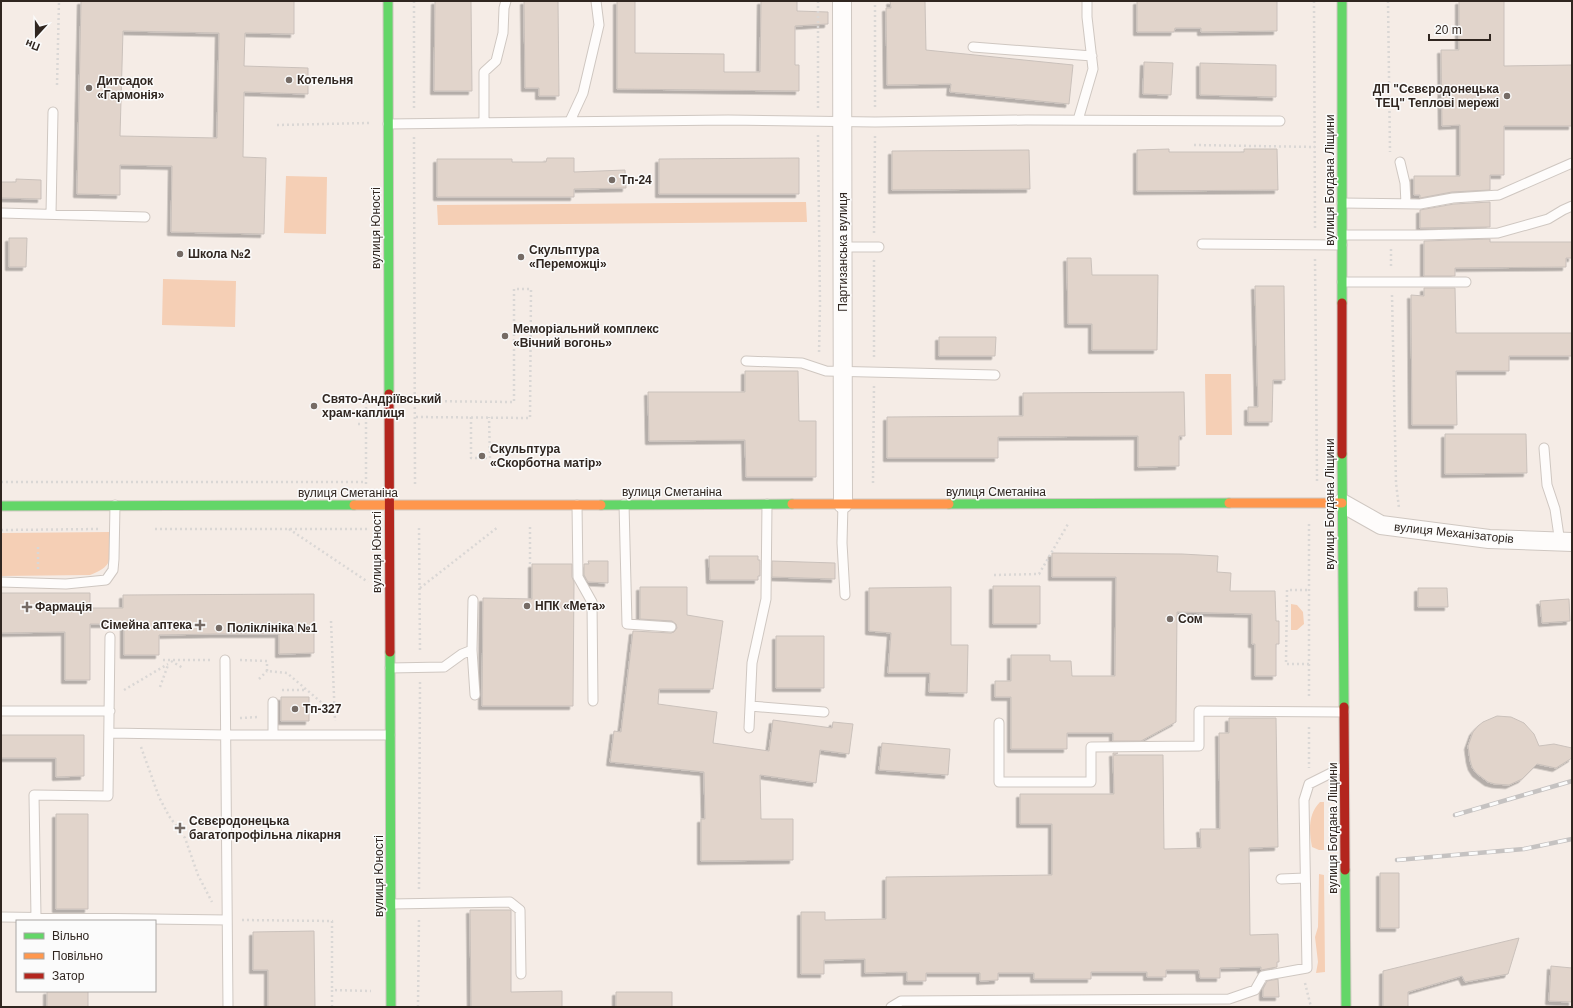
<svg xmlns="http://www.w3.org/2000/svg" width="1573" height="1008" viewBox="0 0 1573 1008" font-family="Helvetica,sans-serif">
<defs>
<filter id="shadow"><feDropShadow dx="-3.5" dy="3.5" stdDeviation="0" flood-color="#0004"/></filter>
</defs>
<rect width="100%" height="100%" fill="#f5ece6"/>
<!-- green -->
<path fill="#f5cfb5" d="M286 176 327 177 326 234 284 233Z
M806 202 807 222 438 225 437 205Z
M163 279 236 281 235 327 162 325Z
M1205 374H1231L1232 435H1206Z
M110 532C110 557 116 565 90 575L1 576V533Z
M1291 604 1297 605 1303 612 1304 624 1297 630H1291Z
M1320 802H1324V850H1319L1312 847C1309 831 1308 814 1320 802Z
M1319 874 1324 875 1325 972 1316 973 1318 962 1315 937 1318 927Z"/>
<!-- building -->
<path fill="#e1d4cb" stroke="#cac1bb" fill-rule="evenodd" filter="url(#shadow)" d="M81 1H294V34L245 33 244 66 308 68V94L244 92 243 157 266 158 264 234 171 232 172 166 120 165V195L77 194ZM123 31 219 33 217 138 120 136Z
M435 1H471L472 91H434Z
M524 1H558L559 96H539V88H525Z
M617 1H635V53L724 54V72H760L761 1H797V11L828 12V24L795 26V65H799V91L617 89Z
M890 1H925L926 50 1073 65 1069 104 950 92 951 84 887 85 886 8H891Z
M1137 1H1277V31L1201 32V28H1175L1174 32H1137Z
M1459 1H1504V66L1572 65V126H1504V175H1490V190L1452 192 1420 198V195H1414V176H1460V125L1442 126 1441 50H1459Z
M1144 62 1173 63 1171 95 1143 94Z
M1200 63 1276 65V97L1200 95Z
M1169 149V152H1244V149H1277L1278 190 1137 191V150Z
M1029 150 1030 189 892 190V151Z
M547 158H574V172L625 170 626 188 574 189V197H437V159H512V162H546Z
M799 158V194H659V159Z
M16 179 41 180V199L1 198V182H16Z
M1490 202V227L1420 228V210L1454 204Z
M9 238H27L26 267H9Z
M1490 239V242H1572V258H1566V267L1455 268V276H1424V241Z
M1067 258H1091L1092 275H1158L1157 350H1092V324H1068Z
M1255 286H1284L1285 380H1273L1272 422H1248V407H1258Z
M1424 288H1455L1456 333H1572V356H1509V371H1456L1457 425H1412L1411 295 1424 296Z
M939 337H996L995 356H939Z
M745 371H798L799 421H816V477H746L745 440 649 441 648 392H745Z
M1184 392 1185 436H1179V466L1138 467V436L998 437V458H887V417L1023 416V393Z
M1445 434H1526L1527 473 1445 474Z
M1052 553 1182 554 1218 556 1217 572 1231 573 1230 591H1275L1276 621H1279V644H1276V676H1255V644H1252V614L1177 612 1176 722 1141 741H1113V733H1067V749H1011V697H995V681H1011V655H1050V661H1071L1072 676H1115L1116 577H1052Z
M709 556H758V560H760V576H758V580H710Z
M588 561H608V583L588 582 584 575V564H589Z
M772 561 835 563V579L772 577Z
M532 564H572V577L574 582 573 706H482L483 598 532 599Z
M993 586H1040V624H993Z
M640 587H687V615L723 621 713 689H659L658 704 717 712 713 743 769 751 773 720 832 728 833 722 853 724 849 754 820 750 816 783 760 775 761 819H793V860L701 861V819H705L704 772 610 762 614 731 621 732 633 631 671 633 674 632 677 628 676 624 672 621 640 619Z
M951 587V645H968L967 693 929 692 930 673H888L891 633 869 631V588Z
M1418 588H1447L1448 607H1418Z
M1 593H90V608H123V595L314 594V653L279 654V634H214L159 635V655H124V624H90V680H65V632L1 633Z
M1569 599 1570 621 1542 623 1540 601Z
M776 636H824V688H776Z
M281 697H309V721H281Z
M1497 716 1511 717 1524 723 1534 734 1539 746 1554 744 1572 748V758L1556 768 1537 764 1522 779 1509 785 1495 784 1488 782 1476 773 1472 767 1470 760 1468 746 1473 732 1478 726 1483 722Z
M1229 718H1276L1278 847 1249 848 1250 935 1278 934 1279 962H1277V967L1261 970V967L1220 968V978H1200L1199 970H1166V977H1147V972H1091V979H1034V973H998V980L980 981V973H926V981H907V972L865 973V959L824 960V974H801V912H825V920L886 919V877L1052 875V824H1020V794H1114L1113 753H1118L1114 755H1163L1164 849 1201 848 1200 829H1220L1219 733H1229Z
M1 735H84V776L56 777V758H1Z
M882 743 950 749 948 775 879 770Z
M56 814H88V909H56Z
M1380 873H1399V928H1380Z
M470 910H511V992L562 991V1007H471Z
M314 931 315 1007H268V970H253V932Z
M1519 938 1508 974 1465 982 1462 976 1408 992V1007H1383V971Z
M1551 966 1572 968V1002L1549 1001Z
M1278 979 1279 997H1263V989L1267 981Z
M47 991H88V1007H47Z
M616 992H672V1007H616Z"/>
<g fill="none" stroke-linecap="round" stroke-linejoin="round">
<!-- lane casing -->
<g stroke="#cfc7c1" stroke-width="11">
<path id="lane" d="M973 47 1092 56
M1078 120 1093 69 1087 17V1
M570 121 583 93 599 25 596 1
M484 123V72L496 61 503 33 504 8 506 1
M388 124 728 120 875 122 1026 120 1280 121
M1400 162 1405 183 1406 204
M1342 203 1420 204 1453 198 1499 195 1572 163
M1 213 145 217
M51 214 53 112
M1342 235H1420L1498 233 1548 219 1563 210 1572 206
M1202 244 1342 245
M843 247H879
M1342 282H1466
M746 361 802 363 826 371 995 375
M1544 448 1547 485 1555 509 1560 543
M624 504 627 624 671 627
M843 504 842 543 845 595
M577 505 578 577 592 602 593 701
M1 582 66 584 106 580 113 570 114 559 115 505
M472 650 475 695
M225 660 228 1007
M390 668 444 667 462 654 472 650 473 600
M273 702V735
M750 706 824 712
M1 711H110
M999 723V782H1091V747L1199 746V711L1344 712
M749 728 752 663 766 599 767 504
M110 733 225 735H390
M1281 879 1305 878
M391 904 510 902 520 910 521 974
M1 917 227 920
M36 917 34 795 108 796 110 637
M891 1007 901 1001 1229 999 1255 990 1263 976 1307 968 1304 800 1309 784 1343 767"/>
</g>
<!-- street casing -->
<g stroke="#cfc7c1" stroke-width="20">
<path id="street" d="M842 1 843 504
M1342 503 1381 525 1489 539 1572 542"/>
</g>
<!-- fast casing -->
<g stroke="#cfc7c1" stroke-width="11">
<path id="fast" d="M388 1 389 394
M1342 1V303
M1342 454 1344 707
M949 504 1229 503
M601 505 792 504
M1 506 354 505
M390 652 391 1007
M1345 870 1346 1007"/>
</g>
<!-- slow casing -->
<g stroke="#cfc7c1" stroke-width="11">
<path id="slow" d="M1229 503H1342
M792 504H949
M354 505H601"/>
</g>
<!-- jam casing -->
<g stroke="#cfc7c1" stroke-width="11">
<path id="jam" d="M1342 303V454
M389 394 390 652
M1344 707 1345 870"/>
</g>
<!-- path -->
<path stroke="#dad7d5" stroke-width="2.5" stroke-dasharray="2 3" stroke-linecap="butt" d="M414 1V108
M818 1V108
M1314 1 1315 230
M1388 1 1390 152
M57 85 59 1
M875 107V1
M277 125 369 123
M818 135 820 304 819 354
M414 137 415 484
M1194 145 1315 147
M874 233 875 136
M1391 249V268
M1315 259 1317 482
M1392 295 1396 483 1399 508
M874 357V260
M415 401 514 402V289H531L530 418 415 417
M471 417V458H490L489 417
M358 424H360
M1 482H363
M873 483 874 386
M366 484V393
M1309 524V698
M419 528 420 653
M155 529H370
M289 529 368 582
M1 530 100 529
M530 564V527
M38 569V546
M994 575 1039 574 1068 524
M420 588 498 527
M331 621 335 721
M163 660H211
M240 660 267 661V671L287 673 335 714
M171 661 183 668
M1309 664H1286L1287 590H1309
M259 679 267 671
M160 687 168 665
M124 690 168 664
M282 690H307
M240 718 259 717
M1309 727V768
M141 747 159 797 169 816 185 838 198 875 212 902
M419 889 420 682
M242 920 332 921V990
M1305 983 1311 1007
M332 1007V990L371 991
M418 1007 419 918"/>
<!-- lane -->
<use href="#lane" stroke="#fefcfb" stroke-width="9"/>
<!-- street -->
<use href="#street" stroke="#fefcfb" stroke-width="18"/>
<!-- fast -->
<use href="#fast" stroke="#63d668" stroke-width="9"/>
<!-- slow -->
<use href="#slow" stroke="#ff974d" stroke-width="9"/>
<!-- jam -->
<use href="#jam" stroke="#b3261e" stroke-width="9"/>
<!-- rail casing -->
<g stroke="#c5c2c1" stroke-width="4.5">
<path id="rail" d="M1455 815 1572 781
M1397 860 1524 849 1572 839"/>
</g>
<!-- rail -->
<use href="#rail" stroke="#fbfbfb" stroke-width="3" stroke-dasharray="9" stroke-linecap="butt"/>
</g>
<!-- markers -->
<g fill="#756b65" stroke="#fbfbfb" stroke-width="1.5">
<circle cx="289" cy="80" r="4"/>
<circle cx="89" cy="88" r="4"/>
<circle cx="1507" cy="96" r="4"/>
<circle cx="612" cy="180" r="4"/>
<circle cx="180" cy="254" r="4"/>
<circle cx="521" cy="257" r="4"/>
<circle cx="505" cy="336" r="4"/>
<circle cx="314" cy="406" r="4"/>
<circle cx="482" cy="456" r="4"/>
<circle cx="527" cy="606" r="4"/>
<path d="M25 601h4v4h4v4h-4v4h-4v-4h-4v-4h4z"/>
<circle cx="1170" cy="619" r="4"/>
<path d="M198 619h4v4h4v4h-4v4h-4v-4h-4v-4h4z"/>
<circle cx="219" cy="628" r="4"/>
<circle cx="295" cy="709" r="4"/>
<path d="M178 822h4v4h4v4h-4v4h-4v-4h-4v-4h4z"/>
</g>
<g text-anchor="middle" stroke-width="3" stroke-linejoin="round" paint-order="stroke">
<!-- poi labels -->
<g font-size="12" font-weight="bold" fill="#302620" stroke="#fbfbfb" text-anchor="start">
<text x="297" y="84">Котельня</text>
<text x="97" y="85">Дитсадок<tspan x="97" dy="14">«Гармонія»</tspan></text>
<text x="1499" y="93" text-anchor="end">ДП "Сєвєродонецька<tspan x="1499" dy="14">ТЕЦ" Теплові мережі</tspan></text>
<text x="620" y="184">Тп-24</text>
<text x="529" y="254">Скульптура<tspan x="529" dy="14">«Переможці»</tspan></text>
<text x="188" y="258">Школа №2</text>
<text x="513" y="333">Меморіальний комплекс<tspan x="513" dy="14">«Вічний вогонь»</tspan></text>
<text x="322" y="403">Свято-Андріївський<tspan x="322" dy="14">храм-каплиця</tspan></text>
<text x="490" y="453">Скульптура<tspan x="490" dy="14">«Скорботна матір»</tspan></text>
<text x="535" y="610">НПК «Мета»</text>
<text x="35" y="611">Фармація</text>
<text x="1178" y="623">Сом</text>
<text x="192" y="629" text-anchor="end">Сімейна аптека</text>
<text x="227" y="632">Поліклініка №1</text>
<text x="303" y="713">Тп-327</text>
<text x="189" y="825">Сєвєродонецька<tspan x="189" dy="14">багатопрофільна лікарня</tspan></text>
</g>
<!-- street labels -->
<g font-size="12" fill="#302620" stroke="#fbfbfb">
<text transform="translate(1330 180) rotate(-90)" y="4">вулиця Богдана Ліщини</text>
<text transform="translate(376 228) rotate(-90)" y="4">вулиця Юності</text>
<text transform="translate(843 252) rotate(-90)" y="4">Партизанська вулиця</text>
<text x="672" y="496">вулиця Сметаніна</text>
<text x="996" y="496">вулиця Сметаніна</text>
<text x="348" y="497">вулиця Сметаніна</text>
<text transform="translate(1330 504) rotate(-90)" y="4">вулиця Богдана Ліщини</text>
<text transform="translate(1454 533) rotate(6)" y="4">вулиця Механізаторів</text>
<text transform="translate(377 552) rotate(-90)" y="4">вулиця Юності</text>
<text transform="translate(1333 828) rotate(-90)" y="4">вулиця Богдана Ліщини</text>
<text transform="translate(379 876) rotate(-90)" y="4">вулиця Юності</text>
</g>
</g>
<!-- border -->
<rect width="1573" height="1008" fill="none" stroke="#302620" stroke-width="4"/>
<!-- legend -->
<rect x="16" y="920" width="140" height="72" fill="#fbfbfb" stroke="#aaa6a3"/>
<rect x="24" y="933" width="20" height="6" fill="#63d668" stroke="#aaa6a3"/>
<text x="52" y="940" font-size="12" fill="#302620">Вільно</text>
<rect x="24" y="953" width="20" height="6" fill="#ff974d" stroke="#aaa6a3"/>
<text x="52" y="960" font-size="12" fill="#302620">Повільно</text>
<rect x="24" y="973" width="20" height="6" fill="#b3261e" stroke="#aaa6a3"/>
<text x="52" y="980" font-size="12" fill="#302620">Затор</text>
<!-- north arrow -->
<g transform="translate(36 36) rotate(201)" stroke="#fbfbfb" stroke-width="3" paint-order="stroke">
<path d="M0-3L7 15L0 10L-7 15Z" fill="#302620"/>
<text y="-6" font-size="11" font-weight="bold" text-anchor="middle" fill="#302620">Пн</text>
</g>
<!-- scale -->
<path d="M1429 34v6h61v-6" fill="none" stroke="#302620" stroke-width="2"/>
<text x="1435" y="34" font-size="12" fill="#302620" stroke="#fbfbfb" stroke-width="3" paint-order="stroke">20 m</text>
</svg>
